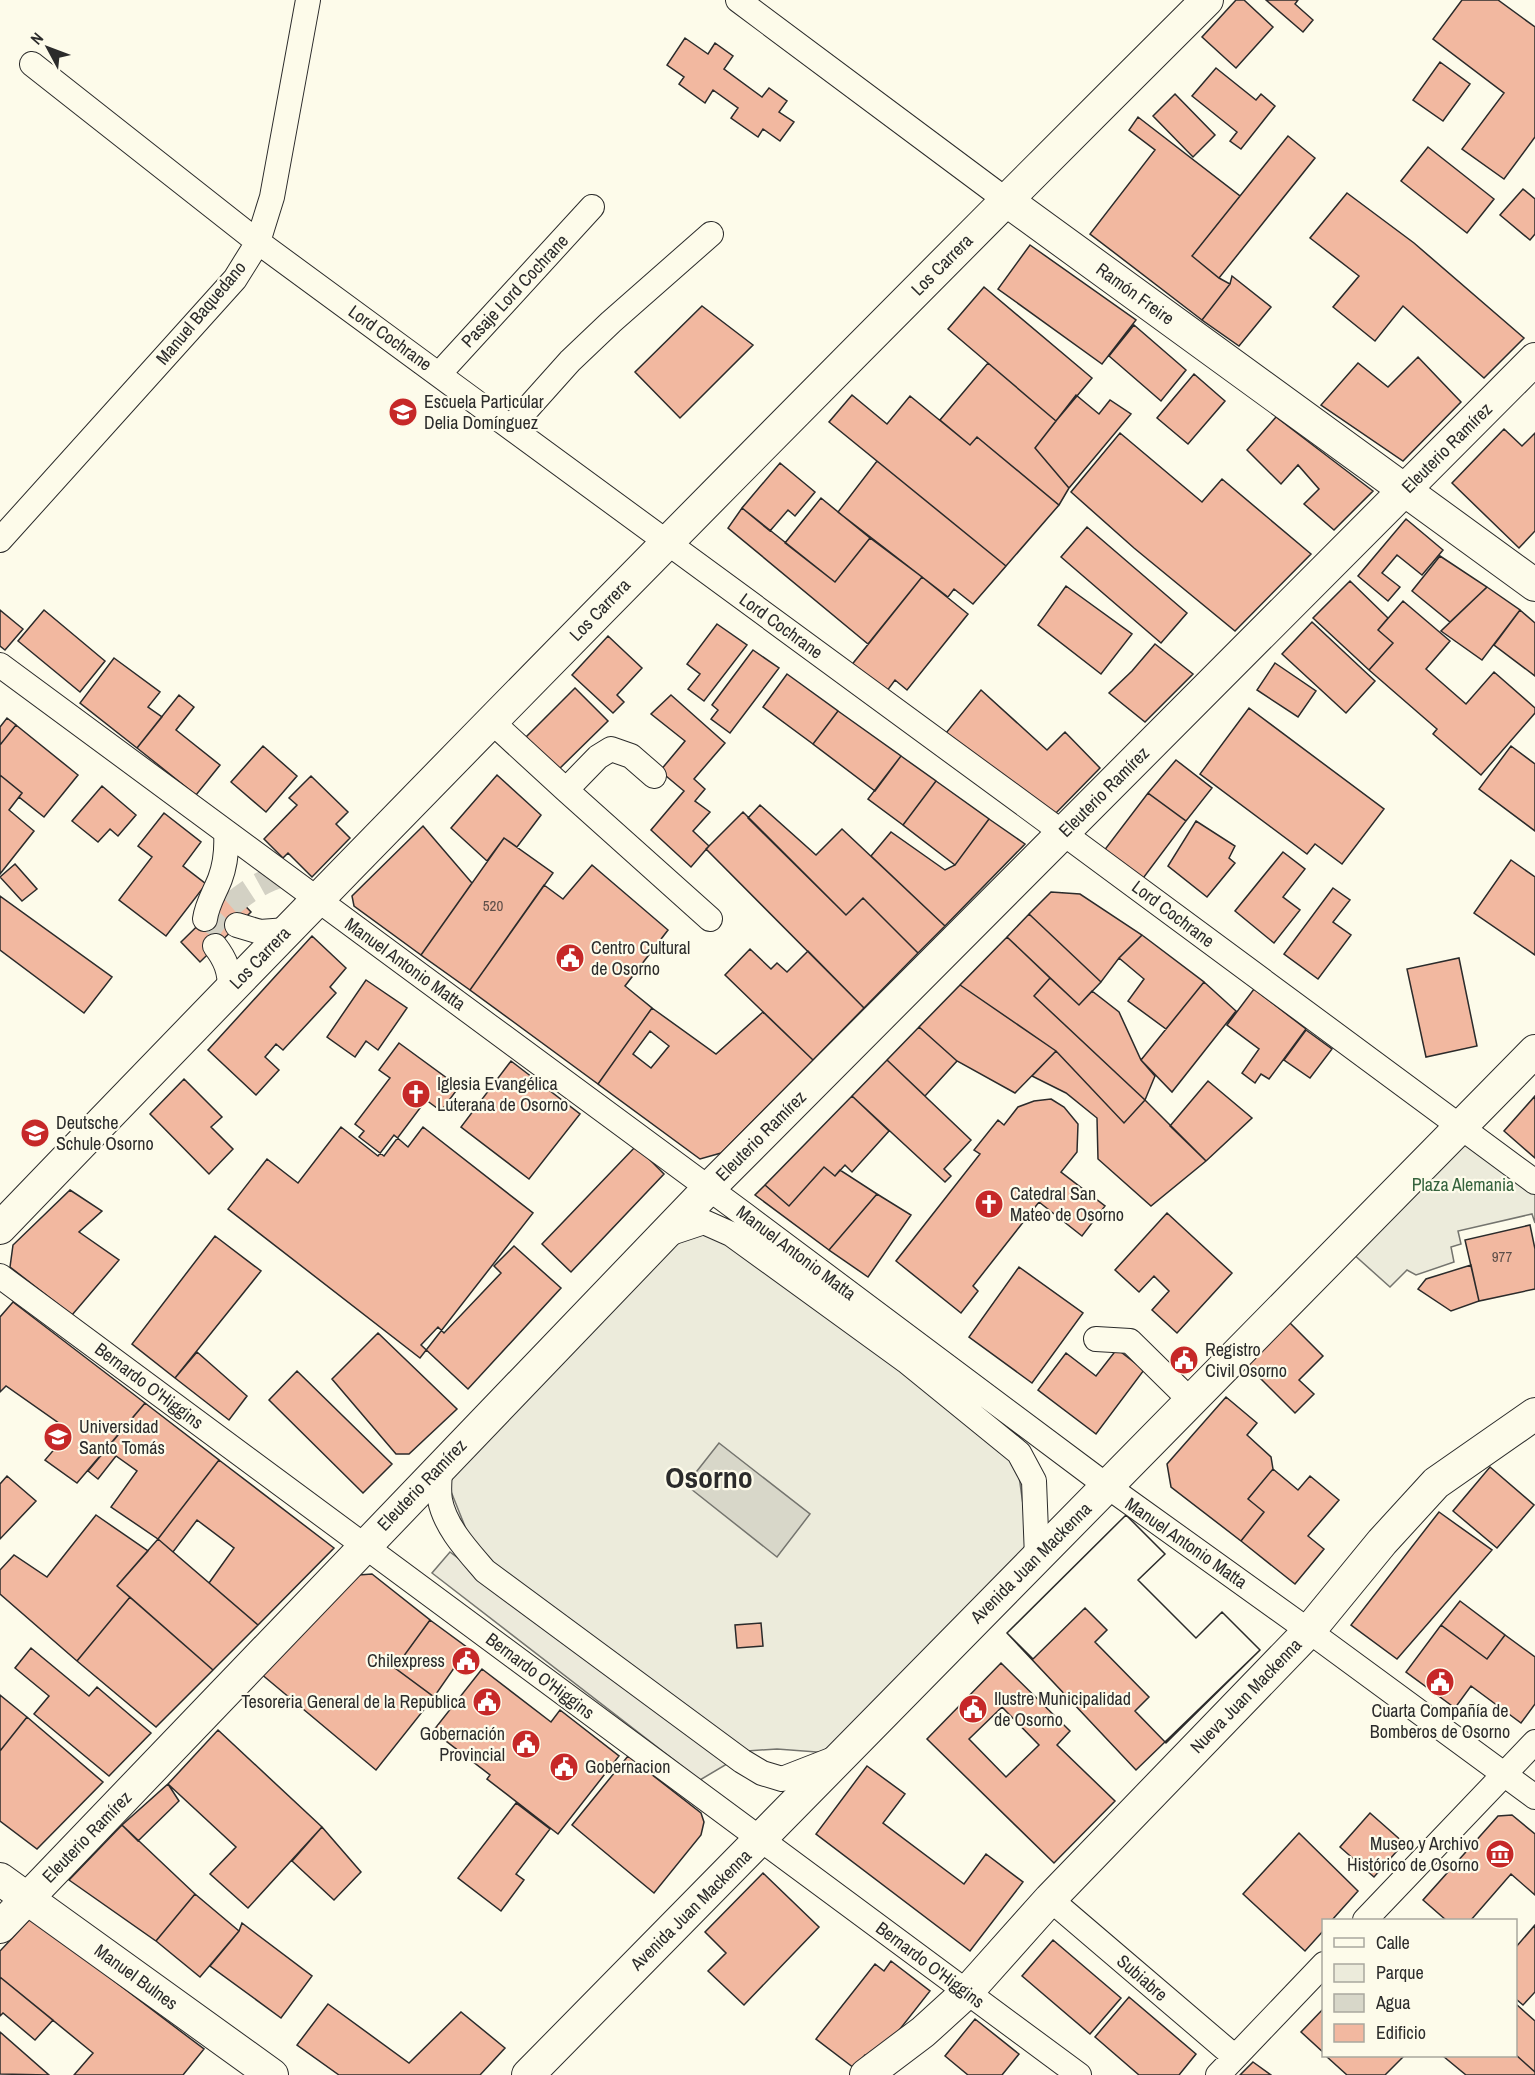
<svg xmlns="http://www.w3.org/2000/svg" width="1535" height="2075" viewBox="0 0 1535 2075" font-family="'Archivo Narrow',sans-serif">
<rect width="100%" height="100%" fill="#fdfbea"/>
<!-- green -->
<path fill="#ecebdb" stroke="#74746e" stroke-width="1.5" d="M1459 1127 1535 1184V1223L1532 1214 1458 1231 1461 1244 1451 1247 1454 1262 1416 1275 1407 1270 1390 1287 1342 1244Z
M689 1231 722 1238 899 1370 1017 1462 1029 1547 830 1753 777 1749 747 1751 476 1554 450 1489 451 1473Z"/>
<!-- parking -->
<path fill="#eceadb" stroke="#74746e" stroke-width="1.5" d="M450 1552 727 1764 700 1780 432 1573Z"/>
<!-- water -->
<path fill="#d8d7c9" stroke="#74746e" stroke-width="1.5" d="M719 1443 810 1514 777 1557 686 1485Z"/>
<!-- building -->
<path fill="#f2b8a0" stroke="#2b2b2b" stroke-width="1.5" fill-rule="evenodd" d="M1236 0H1244L1273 27 1236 68 1202 37Z
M1266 0H1298L1295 4 1313 20 1303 32Z
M1462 0H1498L1535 27V137L1504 179 1462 149 1504 93 1433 39Z
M685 38 708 54 715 43 733 56 724 69 762 97 769 88 787 101 779 112 794 122 780 141 763 129 758 137 731 118 738 108 713 90 705 103 679 84 684 77 667 65Z
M1440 62 1470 84 1443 121 1413 100Z
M1216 68 1256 100 1261 94 1275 106 1241 149 1230 141 1237 132 1192 96Z
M1175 94 1215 135 1193 157 1153 116Z
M1138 117 1240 196 1192 256 1219 278 1230 284 1202 320 1090 234 1155 150 1129 130Z
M1288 136 1315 158 1219 278 1192 256Z
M1428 147 1494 199 1467 233 1401 181Z
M1523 189 1535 199V234L1530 240 1500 215Z
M1347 193 1414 243 1524 338 1484 378 1403 306 1375 341 1333 307 1359 276 1310 238Z
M1030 245 1136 320 1102 364 998 289Z
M1232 276 1271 307 1239 346 1202 320 1230 284Z
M984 287 1092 378 1056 421 948 329Z
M702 306 753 345 680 418 635 372Z
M1134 325 1186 370 1161 401 1109 356Z
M1418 357 1461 402 1403 461 1321 405 1358 363 1388 387Z
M988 363 1056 421 1035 448 1069 488 1059 505 977 437 970 445 940 420Z
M1194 374 1225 401 1188 444 1157 418Z
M852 395 887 424 910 396 970 445 977 437 1059 505 1006 566 829 422Z
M1076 395 1099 414 1110 400 1131 414 1069 488 1035 448Z
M1276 417 1373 491 1334 530 1304 504 1319 489 1298 465 1281 484 1247 450Z
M1504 429 1522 446 1535 433V531L1519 548 1452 483Z
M1120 433 1202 502 1222 479 1311 554 1235 631 1134 548 1071 492Z
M877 461 1006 566 973 604 954 589 948 597 838 512Z
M780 463 815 492 795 516 788 510 770 531 742 508Z
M821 498 870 538 835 582 785 543Z
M742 508 835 582 870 538 922 577 868 644 728 528Z
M1406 519 1443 550 1422 575 1397 555 1382 573 1400 587 1388 601 1358 576Z
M1087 527 1187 613 1161 643 1061 557Z
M1440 556 1487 587 1450 622 1412 591Z
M922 577 968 614 907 690 895 680 884 695 850 667Z
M1350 581 1388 618 1378 630 1393 643 1369 670 1313 618Z
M1066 586 1132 634 1101 674 1038 625Z
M1487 587 1520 610 1482 660 1441 631Z
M1403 601 1450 641 1426 669 1466 704 1494 672 1535 708V713L1481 775 1433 734 1437 729 1369 670 1393 643 1378 630Z
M0 610 23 629 5 650 0 646Z
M44 610 105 661 80 692 18 641Z
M1520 610 1535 623V676L1494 645Z
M1312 622 1375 681 1346 713 1282 654Z
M717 624 747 645 704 701 688 689 700 674 687 664Z
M608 636 642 668 617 695 624 702 613 713 572 675Z
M1155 644 1193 674 1145 722 1109 693 1132 671Z
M753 650 779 668 730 733 711 719 718 710 712 705Z
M114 658 160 692 148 707 162 717 137 748 80 703Z
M1275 663 1316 691 1298 717 1257 690Z
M787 674 838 711 813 744 763 707Z
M575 688 608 721 555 773 522 741Z
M981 690 1047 750 1065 732 1100 768 1054 815 946 733Z
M179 695 194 707 176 730 220 765 196 795 137 748Z
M671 695 725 743 694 779 705 789 695 801 710 812 693 831 709 846 691 867 651 830 684 791 660 771 685 741 651 714Z
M1249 708 1384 809 1342 864 1315 844 1307 854 1200 774Z
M838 711 901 756 875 791 813 744Z
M7 718 16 725 0 745V727Z
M16 725 78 775 44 817 19 797 22 793 0 775V745Z
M263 746 297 776 266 812 231 782Z
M1511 746 1535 764V831L1479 789Z
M901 756 936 781 903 825 868 799Z
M1176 760 1212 788 1186 821 1148 793Z
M0 775 22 793 9 810 34 831 0 874Z
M497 775 541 815 517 847 504 838 487 861 451 828Z
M311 776 348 812 336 824 350 838 312 877 288 853 283 858 264 839 297 805 289 798Z
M936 781 989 819 955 865 903 825Z
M102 786 136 815 118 836 110 829 98 842 72 821Z
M1148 793 1186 821 1141 881 1103 852Z
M760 805 816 855 842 829 945 926 918 953 863 898 846 915 748 818Z
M743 812 846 915 863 898 918 953 864 1008 706 849Z
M164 813 201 842 183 866 206 884 166 936 119 900 152 857 138 846Z
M989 819 1025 844 945 926 871 856 891 832 945 870 955 865Z
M1196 821 1235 846 1229 858 1235 863 1207 897 1168 866Z
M423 826 472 883 421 955 354 906 352 896Z
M504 838 553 873 470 990 421 955Z
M1283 852 1305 869 1283 897 1300 910 1274 943 1235 911Z
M1511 860 1535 877V955L1474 913Z
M15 864 37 889 22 901 0 877Z
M592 865 668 930 625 986 652 1008 598 1084 470 990 544 885 563 899Z
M1333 888 1350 900 1333 922 1351 935 1318 979 1284 954Z
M232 892 251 912 200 962 181 942Z
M1051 892 1080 894 1142 935 1119 958 1101 982 1029 914Z
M0 896 112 977 84 1013 0 950Z
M1029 914 1101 982 1079 1005 1007 937Z
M1142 935 1204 982 1166 1029 1128 1001 1144 979 1119 958Z
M312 936 346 968 330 987 336 993 283 1050 276 1044 265 1057 279 1070 256 1095 208 1050Z
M1007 937 1050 978 1034 996 1145 1100 1124 1123 1056 1051 960 985Z
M750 949 771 969 777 963 787 972 808 951 864 1008 813 1060 725 975Z
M1459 958 1477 1046 1426 1057 1407 969Z
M1050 978 1079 1005 1092 991 1119 1012 1141 1060 1155 1076 1145 1100 1034 996Z
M366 980 407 1008 378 1050 366 1041 355 1057 327 1037Z
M1204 982 1236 1011 1172 1092 1141 1060Z
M960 985 1056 1051 1015 1093 957 1061 919 1027Z
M1254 989 1306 1029 1269 1079 1261 1074 1255 1083 1242 1073 1259 1049 1227 1025Z
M652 1008 716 1054 763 1012 813 1060 721 1153 700 1159 598 1084ZM650 1031 669 1046 651 1068 633 1054Z
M919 1027 957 1061 925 1096 887 1060Z
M1306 1030 1332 1049 1310 1078 1284 1060Z
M399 1043 459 1087 441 1111 426 1100 384 1156 359 1137 364 1131 355 1124 390 1078 379 1070Z
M1056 1051 1124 1123 1145 1100 1206 1161 1151 1206 1098 1159 1097 1118 1066 1093 1032 1076Z
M887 1060 971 1140 944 1169 951 1176 945 1182 852 1096Z
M511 1061 580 1114 529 1179 461 1127Z
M184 1079 222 1117 211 1127 233 1149 209 1174 150 1114Z
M1208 1081 1252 1118 1206 1161 1170 1126Z
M852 1096 889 1131 852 1172 845 1165 835 1176 824 1167 789 1206 765 1185Z
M1535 1096V1158L1504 1131Z
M1051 1099 1064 1107 1078 1124 1077 1152 1061 1172 1105 1206 1082 1236 1039 1202 973 1286 978 1291 961 1313 896 1261 980 1154 974 1150 998 1120 1004 1125 1018 1107 1034 1101Z
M341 1127 378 1156 394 1135 408 1147 423 1127 533 1213 420 1358 228 1209 267 1159 298 1183Z
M636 1146 664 1174 571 1272 542 1244Z
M824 1167 835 1176 840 1170 877 1194 829 1250 755 1195 765 1185 789 1206Z
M70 1190 102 1211 79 1232 119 1260 72 1315 10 1267 13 1245Z
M877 1194 911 1215 868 1277 829 1250Z
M1167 1213 1232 1273 1177 1333 1152 1310 1169 1291 1154 1276 1139 1292 1115 1270Z
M1530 1225 1535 1249V1289L1479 1301 1465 1240Z
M215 1236 261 1271 175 1378 132 1344Z
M514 1246 561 1288 468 1389 421 1345 438 1327 444 1333 501 1273 494 1266Z
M1471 1265 1479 1301 1451 1311 1418 1289 1426 1279Z
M1019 1267 1083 1313 1032 1383 969 1337Z
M13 1302 145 1403 77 1483 45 1460 70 1431 6 1386 0 1392V1317Z
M1288 1321 1323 1356 1299 1380 1314 1394 1295 1413 1246 1364Z
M378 1333 457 1409 409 1454H396L332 1379Z
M1117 1349 1144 1370 1096 1434 1038 1390 1066 1353 1096 1376Z
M197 1352 247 1396 229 1420 175 1378Z
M297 1371 392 1464 363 1493 269 1400Z
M1226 1397 1257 1423 1247 1435 1271 1457 1273 1469 1248 1499 1264 1512 1241 1541 1171 1487 1167 1464Z
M145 1403 219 1460 158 1539 111 1507 137 1471 116 1456 98 1479 88 1471Z
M219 1460 334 1548 258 1625 209 1583 234 1548 197 1520 173 1552 158 1539Z
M1490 1467 1534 1505 1497 1548 1453 1511Z
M1273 1469 1298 1490 1310 1476 1339 1500 1308 1536 1324 1549 1295 1584 1241 1541 1264 1512 1248 1499Z
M7 1476 36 1501 0 1539V1484Z
M1439 1512 1492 1550 1397 1659 1351 1625Z
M96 1515 148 1551 117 1586 130 1597 77 1661 0 1594V1570L14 1555 47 1577Z
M1126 1515 1165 1554 1138 1580 1196 1638 1222 1612 1260 1650 1136 1770 1007 1633Z
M1126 1515 1165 1554 1138 1580 1196 1638 1222 1612 1260 1650 1166 1743 1135 1711 1149 1697 1095 1642 1107 1630 1085 1608 1033 1659 1007 1633Z
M158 1539 258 1625 213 1670 117 1586Z
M372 1574 430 1620 395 1668 434 1697 376 1770 260 1673 345 1576Z
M130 1597 213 1670 156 1727 77 1661Z
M1460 1601 1505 1635 1487 1659 1441 1625Z
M430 1620 468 1648 434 1697 395 1668Z
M761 1623 763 1646 737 1648 735 1625Z
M1441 1625 1487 1659 1505 1635 1535 1657V1704L1521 1723 1471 1686 1455 1708 1406 1672Z
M31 1648 89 1696 97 1687 151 1733 109 1776 34 1714 49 1696 15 1668Z
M1001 1663 1070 1731 1057 1745 1115 1801 1054 1863 927 1739Z
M482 1669 551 1722 560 1710 619 1756 558 1834 487 1779 490 1775 433 1731Z
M0 1695 27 1717 0 1751Z
M1002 1707 1039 1745 1006 1777 969 1739Z
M27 1717 103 1782 37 1849 0 1821V1751Z
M218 1730 322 1827 248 1908 210 1874 236 1847 168 1784Z
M628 1756 701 1813 704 1822 701 1835 654 1893 572 1825Z
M867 1766 905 1794 883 1823 964 1884 986 1854 1023 1882 970 1951 816 1834Z
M168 1784 179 1801 138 1841 122 1825Z
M516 1803 550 1829 516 1874 524 1880 501 1911 458 1878Z
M1370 1813 1404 1843 1374 1877 1340 1847Z
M1512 1815 1535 1834V1895L1511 1874 1471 1920H1446L1423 1900 1498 1816Z
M122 1825 195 1894 156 1941 69 1880Z
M322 1827 361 1872 334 1900 292 1861Z
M1299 1833 1358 1891 1332 1920H1324V1930L1305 1951 1243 1894Z
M763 1873 819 1927 744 2005 708 1971 726 1953 705 1932Z
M195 1894 239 1931 200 1977 156 1941Z
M31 1918 204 2049 183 2075H74L93 2053 0 1977V1951Z
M242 1923 312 1976 281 2018 210 1966 239 1931Z
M1535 1925V1992L1523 2005 1516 1999V1947Z
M1053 1940 1121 1998 1090 2034 1022 1976Z
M891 1961 930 1991 874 2062 865 2055 854 2068 816 2039 875 1964 884 1971Z
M0 1977 53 2020 35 2040 3 2013 0 2016Z
M1129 1997 1196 2054 1179 2075H1139L1095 2037Z
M328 2004 409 2063 461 2012 505 2048 480 2075H339L297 2045Z
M1516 2004 1535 2021V2072L1516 2055Z
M1324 2008V2053L1301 2032Z
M975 2019 1019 2054 1002 2075H968L945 2056Z
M0 2032 49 2075 0 2074Z
M1516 2055 1535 2072V2075H1466L1443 2056Z
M1326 2056H1404L1385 2075H1347Z
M1253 2062 1271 2075H1240Z"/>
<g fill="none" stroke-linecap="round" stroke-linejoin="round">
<!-- minor-tunnel -->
<path stroke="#d3d1c4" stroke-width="24" stroke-dasharray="24 12" stroke-linecap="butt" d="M207 933C220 909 258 880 285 875"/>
<!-- minor casing -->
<g stroke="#2b2b2b" stroke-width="26">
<path id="minor" d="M738 0 1006 200
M32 64 258 242 1063 833 1535 1182
M439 374 592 207
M511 427 570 361 611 322 711 234
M0 540 235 279 258 242 272 197 308 0
M0 665 745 1215 1107 1486 1309 1631 1535 1797
M491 721 566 790 710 919
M566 790 598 757 611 749 631 756 654 776
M205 919C207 904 215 892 220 879 226 863 227 848 226 832
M237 925 260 932 287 930
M215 946C226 960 230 972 230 989
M665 1235 704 1222 731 1234 906 1361 1019 1453 1034 1481 1037 1557
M0 1276 1079 2075
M1096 1339 1130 1341 1191 1401
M440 1467C440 1477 438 1490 440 1500 445 1527 468 1551 485 1571L742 1761 762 1773 782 1779 836 1758
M1050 1899 1235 2057
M1365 1920 1535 1742
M1218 2075 1324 1964"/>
</g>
<!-- major casing -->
<g stroke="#2b2b2b" stroke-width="34">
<path id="major" d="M1006 200 1535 585
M0 1228C398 814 800 405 1207 0
M0 1879 272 2075
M0 1927 709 1188 1535 359
M528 2075 1535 1051
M866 2075 923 2032 967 1992 1050 1899 1309 1631 1382 1542 1436 1483 1535 1414"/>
</g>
<!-- minor -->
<use href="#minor" stroke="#fdfbea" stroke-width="24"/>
<!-- major -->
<use href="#major" stroke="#fdfbea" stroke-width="32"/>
</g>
<!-- icons -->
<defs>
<g id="school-disc" transform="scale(1.5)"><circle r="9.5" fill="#c62828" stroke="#fdfbea"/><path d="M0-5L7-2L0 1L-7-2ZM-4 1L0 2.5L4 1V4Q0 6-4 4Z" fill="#fff"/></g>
<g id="civic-disc" transform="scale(1.5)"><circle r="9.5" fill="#c62828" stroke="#fdfbea"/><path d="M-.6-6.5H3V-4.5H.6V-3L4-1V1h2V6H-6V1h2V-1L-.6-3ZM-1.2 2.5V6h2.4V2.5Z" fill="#fff"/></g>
<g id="church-disc" transform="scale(1.5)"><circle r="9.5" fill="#c62828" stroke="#fdfbea"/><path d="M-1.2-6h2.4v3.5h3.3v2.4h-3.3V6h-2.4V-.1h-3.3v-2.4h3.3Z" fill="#fff"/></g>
<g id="university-disc" transform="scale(1.5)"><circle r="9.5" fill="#c62828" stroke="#fdfbea"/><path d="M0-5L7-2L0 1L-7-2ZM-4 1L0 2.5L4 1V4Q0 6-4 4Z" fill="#fff"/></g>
<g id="museum-disc" transform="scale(1.5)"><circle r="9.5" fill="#c62828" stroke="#fdfbea"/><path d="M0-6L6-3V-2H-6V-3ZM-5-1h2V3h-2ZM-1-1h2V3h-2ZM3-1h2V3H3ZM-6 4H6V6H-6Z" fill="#fff"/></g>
</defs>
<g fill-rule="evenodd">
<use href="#school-disc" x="403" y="412"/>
<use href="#civic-disc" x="570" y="958"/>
<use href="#church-disc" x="416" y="1094"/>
<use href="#school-disc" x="35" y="1133"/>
<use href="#church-disc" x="989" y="1204"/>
<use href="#civic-disc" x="1184" y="1360"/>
<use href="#university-disc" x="58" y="1437"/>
<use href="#civic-disc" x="466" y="1661"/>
<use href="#civic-disc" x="1440" y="1682"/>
<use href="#civic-disc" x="487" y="1702"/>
<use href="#civic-disc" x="973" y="1709"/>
<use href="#civic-disc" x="526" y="1744"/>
<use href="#civic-disc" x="564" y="1767"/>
<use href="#museum-disc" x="1500" y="1854"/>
</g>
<g text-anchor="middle" stroke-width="4.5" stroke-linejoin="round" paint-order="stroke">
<!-- number labels -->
<g font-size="15" fill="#5d4e48">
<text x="493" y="911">520</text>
<text x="1502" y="1262">977</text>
</g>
<!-- street labels -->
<g font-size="18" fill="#2b2b2b" stroke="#fdfbea">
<text transform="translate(942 265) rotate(-45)" y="6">Los Carrera</text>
<text transform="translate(515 291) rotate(-47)" y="6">Pasaje Lord Cochrane</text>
<text transform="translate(1135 294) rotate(36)" y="6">Ramón Freire</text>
<text transform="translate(201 313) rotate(-50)" y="6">Manuel Baquedano</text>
<text transform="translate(390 338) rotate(36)" y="6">Lord Cochrane</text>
<text transform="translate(1447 448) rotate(-45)" y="6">Eleuterio Ramírez</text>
<text transform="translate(600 610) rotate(-46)" y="6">Los Carrera</text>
<text transform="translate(781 626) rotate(36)" y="6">Lord Cochrane</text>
<text transform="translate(1104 792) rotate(-45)" y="6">Eleuterio Ramírez</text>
<text transform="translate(1173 914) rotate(37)" y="6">Lord Cochrane</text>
<text transform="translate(260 958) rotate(-46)" y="6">Los Carrera</text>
<text transform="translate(405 964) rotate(36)" y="6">Manuel Antonio Matta</text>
<text transform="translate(761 1136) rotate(-45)" y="6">Eleuterio Ramírez</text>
<text transform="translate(796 1253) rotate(37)" y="6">Manuel Antonio Matta</text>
<text transform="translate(149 1386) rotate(37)" y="6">Bernardo O'Higgins</text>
<text transform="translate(422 1485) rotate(-46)" y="6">Eleuterio Ramírez</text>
<text transform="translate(1186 1543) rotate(35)" y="6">Manuel Antonio Matta</text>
<text transform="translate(1031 1563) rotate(-45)" y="6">Avenida Juan Mackenna</text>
<text transform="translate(540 1676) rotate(37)" y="6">Bernardo O'Higgins</text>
<text transform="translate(1246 1696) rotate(-46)" y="6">Nueva Juan Mackenna</text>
<text transform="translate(87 1837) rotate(-46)" y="6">Eleuterio Ramírez</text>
<text transform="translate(691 1910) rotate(-45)" y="6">Avenida Juan Mackenna</text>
<text transform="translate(930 1965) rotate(37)" y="6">Bernardo O'Higgins</text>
<text transform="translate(136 1977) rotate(36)" y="6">Manuel Bulnes</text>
<text transform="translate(1142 1978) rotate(41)" y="6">Subiabre</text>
</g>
<!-- poi labels -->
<g font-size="18" fill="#2b2b2b" stroke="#fdfbea" text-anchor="start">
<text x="424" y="408">Escuela Particular<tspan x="424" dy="21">Delia Domínguez</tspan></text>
<text x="591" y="954">Centro Cultural<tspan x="591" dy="21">de Osorno</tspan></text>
<text x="437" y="1090">Iglesia Evangélica<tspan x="437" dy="21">Luterana de Osorno</tspan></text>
<text x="56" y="1129">Deutsche<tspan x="56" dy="21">Schule Osorno</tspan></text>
<text x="1010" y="1200">Catedral San<tspan x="1010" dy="21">Mateo de Osorno</tspan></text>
<text x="1205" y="1356">Registro<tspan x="1205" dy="21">Civil Osorno</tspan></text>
<text x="79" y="1433">Universidad<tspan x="79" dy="21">Santo Tomás</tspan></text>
<text x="445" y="1667" text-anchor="end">Chilexpress</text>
<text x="994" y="1705">Ilustre Municipalidad<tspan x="994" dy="21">de Osorno</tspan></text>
<text x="466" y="1708" text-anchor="end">Tesoreria General de la Republica</text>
<text x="1440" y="1717" text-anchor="middle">Cuarta Compañía de<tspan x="1440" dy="21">Bomberos de Osorno</tspan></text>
<text x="505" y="1740" text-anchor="end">Gobernación<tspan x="505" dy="21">Provincial</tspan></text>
<text x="585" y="1773">Gobernacion</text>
<text x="1479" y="1850" text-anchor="end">Museo y Archivo<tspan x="1479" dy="21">Histórico de Osorno</tspan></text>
</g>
<!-- park labels -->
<g font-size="18" fill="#34623c" stroke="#fdfbea">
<text x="1463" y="1191">Plaza Alemania</text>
</g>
<!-- town labels -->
<g font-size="30" font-weight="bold" fill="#2b2b2b" stroke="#fdfbea">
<text x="709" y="1488">Osorno</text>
</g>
</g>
<!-- legend -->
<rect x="1322" y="1919" width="195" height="138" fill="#fdfbea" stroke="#a9a89e" stroke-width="1.5"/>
<rect x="1334" y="1938" width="30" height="9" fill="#fdfbea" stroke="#a9a89e" stroke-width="1.5"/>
<text x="1376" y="1949" font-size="18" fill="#2b2b2b">Calle</text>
<rect x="1334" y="1964" width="30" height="18" fill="#ecebdb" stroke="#a9a89e" stroke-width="1.5"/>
<text x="1376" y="1979" font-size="18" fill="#2b2b2b">Parque</text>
<rect x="1334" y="1994" width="30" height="18" fill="#d8d7c9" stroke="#a9a89e" stroke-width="1.5"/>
<text x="1376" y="2009" font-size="18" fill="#2b2b2b">Agua</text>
<rect x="1334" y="2024" width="30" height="18" fill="#f2b8a0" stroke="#a9a89e" stroke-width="1.5"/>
<text x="1376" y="2039" font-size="18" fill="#2b2b2b">Edificio</text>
<!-- north arrow -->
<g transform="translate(48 48) rotate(311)" stroke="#fdfbea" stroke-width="4.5" paint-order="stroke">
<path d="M0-4.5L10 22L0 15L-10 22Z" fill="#2b2b2b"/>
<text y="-9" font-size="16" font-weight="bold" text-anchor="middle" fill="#2b2b2b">N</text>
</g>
</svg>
